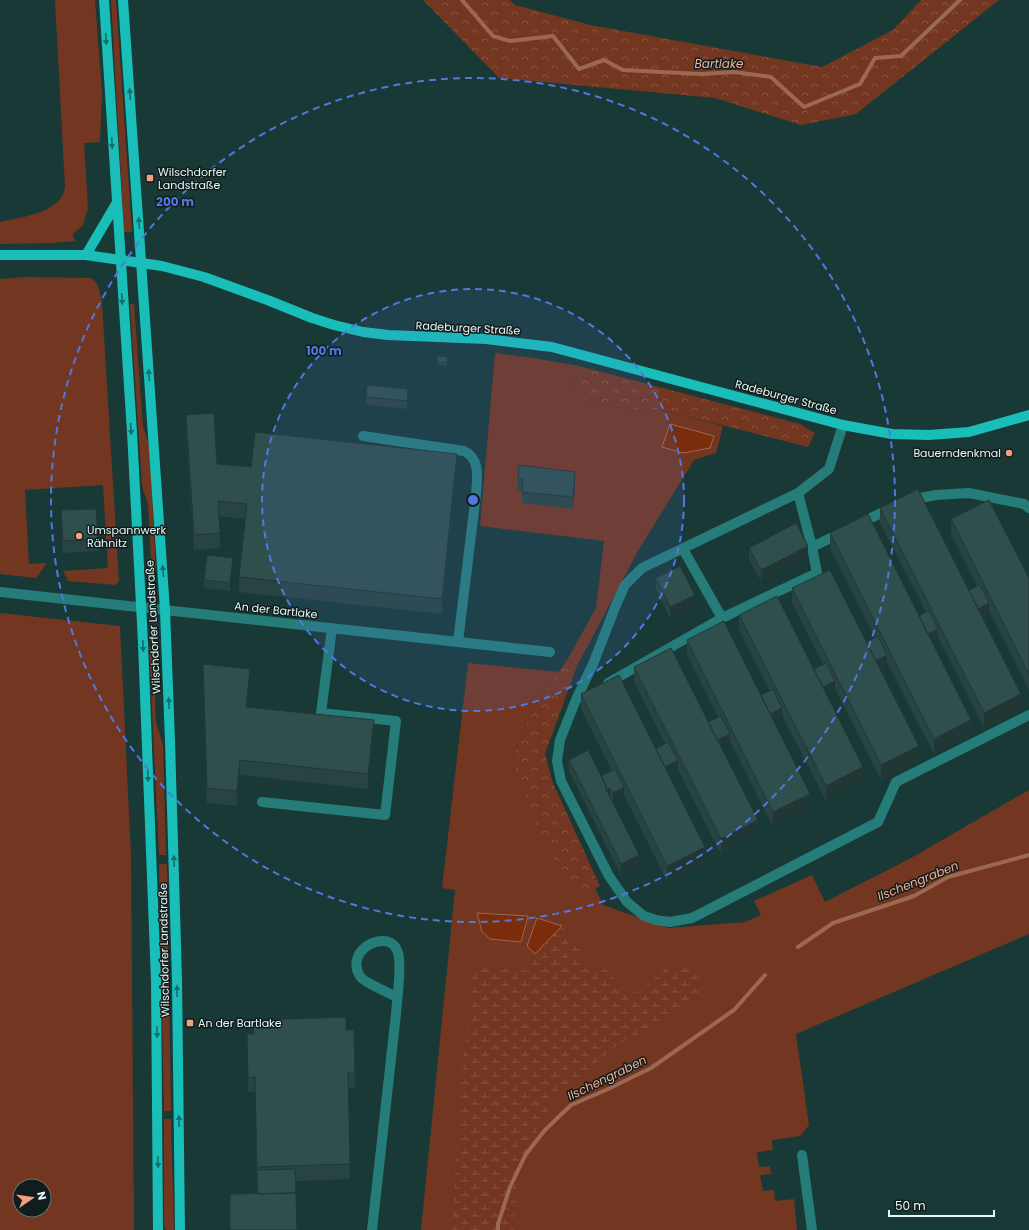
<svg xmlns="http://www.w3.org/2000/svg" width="1029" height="1230" viewBox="0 0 1029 1230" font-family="Poppins,sans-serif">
<defs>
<pattern id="forest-crowns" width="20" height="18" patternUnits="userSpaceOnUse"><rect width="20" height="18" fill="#733620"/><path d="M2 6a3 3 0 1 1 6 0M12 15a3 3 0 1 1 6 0" fill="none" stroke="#875441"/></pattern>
<pattern id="wetland-marsh" width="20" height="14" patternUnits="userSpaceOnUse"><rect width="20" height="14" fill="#733620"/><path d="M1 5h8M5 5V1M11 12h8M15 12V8" fill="none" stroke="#875441"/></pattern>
</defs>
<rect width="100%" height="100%" fill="#193937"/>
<!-- green -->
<path fill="#733620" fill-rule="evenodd" d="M55 0H95L102 93 100 142 84 143 88 209 83 225 72 235 76 241 53 243 0 244V222C18 218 52 214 62 196 64 193 64 190 65 187Z
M111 0H116L132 232H124Z
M25 277 91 278C100 284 100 293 102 303L119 582 115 585 68 581 63 571 108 568 103 485 25 490 29 564 46 563 43 569 36 578 0 574V279Z
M130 304H134L143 427 148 441 150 457 156 571 155 574 152 573 148 505 142 485Z
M495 353 533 358 579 366 575 386 582 398 610 407 666 411 723 426 716 453 694 460 638 551 577 666 567 660 596 608 604 541 480 526Z
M0 613 120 626 131 855 134 1230H0ZM20 1186H44V1210H20Z
M149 647H153L156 722 163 745 166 855H159Z
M468 663 559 672 534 707 512 758 581 895 595 888 603 905 668 928 745 922 761 915 754 901 812 875 825 902 911 858 1029 790V934L796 1034 809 1125 800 1136 772 1140 773 1150 757 1152 759 1167 770 1166 771 1174 760 1175 763 1191 774 1190 775 1201 794 1199 797 1230H421L455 890 442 888Z
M159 864H167L171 1111H164Z
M164 1119H171L174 1230H166L164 1225Z"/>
<!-- forest -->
<path fill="url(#forest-crowns)" d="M423 0H510L515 5 590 25 822 67 893 30 921 0H999L856 114 801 125 715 98 499 78Z
M579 366 800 424 815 433 808 447 666 411 610 407 581 398 575 386Z
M567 660 577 666 545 754 553 783 600 886 581 895 545 846 512 758 534 707Z"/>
<!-- wetland -->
<path fill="url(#wetland-marsh)" d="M562 926 579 947 587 968 609 969 624 995 640 991 668 966 692 969 701 982V998L654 1026 619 1043 595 1065 559 1092 517 1167 514 1230H452L461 1084 473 971 485 966 531 971 535 954Z"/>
<!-- water -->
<path fill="#7b2c0a" stroke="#9b6951" d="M670 424 714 436 710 448 683 453 662 447Z
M477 913 528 916 521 942 490 939 482 932Z
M537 918 562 926 535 954 527 946Z"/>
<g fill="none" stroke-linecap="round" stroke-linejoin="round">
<!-- stream -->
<path stroke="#9b6951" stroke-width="4" d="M462 0 493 36 510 41 553 36 579 69 604 60 623 70 701 74 734 72 771 77 804 107 860 84 875 58 901 56 960 0
M798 947 833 923 914 896 948 877 1029 855
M498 1230V1224L510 1187 526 1154 545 1130 571 1105 606 1090 651 1068 734 1010 765 975"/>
<!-- minor -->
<path stroke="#257c79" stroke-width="10" d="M843 425 829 469 798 493 642 568 625 585 616 605 593 664 575 702 560 740 557 761 561 781 609 876 627 902 644 916 656 920 670 922 692 918 878 822 896 782 1029 715
M363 436 464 451C481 459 477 479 476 494L458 642
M909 500 936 495 969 493 1024 504 1029 508
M859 524 893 507
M812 547 841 533
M683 549 722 618
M0 592 550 652
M608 683 722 618 817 573 812 547 798 493
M262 802 385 815 396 721 321 713 332 628
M802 1155 812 1230
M372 1230 396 1014C397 1000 402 966 398 953 391 926 343 949 360 976 363 982 389 993 397 997"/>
<!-- major -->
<path stroke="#19beb9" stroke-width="10" d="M104 0 132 432 143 643 156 981 158 1230
M123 0 165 610 170 741 177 980 180 1230
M0 255H86L162 266 204 277 270 301 312 318 334 325 363 332 388 335 486 339 552 347 843 425 892 434 929 435 969 432 1029 415
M86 255 116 204"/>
</g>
<!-- wall -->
<path fill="#284442" d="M448 357 447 366 437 365V362Z
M366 397H408L407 409 366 405Z
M186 415 217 464 251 467 457 469 442 614 239 592V577L245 519 219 516 220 548 194 550 186 430Z
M518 479 575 483 573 509 522 503V491L518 490Z
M880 508 969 590 977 586 951 534V519L1029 578V690L989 611 982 615 1021 709 984 728 938 637 931 640 971 735 934 754 887 662 879 667 919 761 881 780 835 688 826 693 863 782 826 801 782 715 773 720 810 809 773 827 730 741 720 746 758 835 721 854 677 768 668 773 705 862 667 881 624 795 613 801 610 795 609 796 639 866 621 875 569 771V760L601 776 612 771 581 709V694L656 749 665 744 634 682V667L708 722 718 717 687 655V640L761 695 770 691 739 630V615L814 669 823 664 792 603V588L866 642 875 638 830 548V533L919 616 926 612 880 523Z
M61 510 98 539V551L63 553 61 522Z
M749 548 808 557 761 581 749 559Z
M233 565 230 591 204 588V580Z
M656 578 695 606 670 619 656 589Z
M203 664 250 684 247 707 374 735 368 789 240 775 237 806 207 803Z
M253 1020 346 1030 355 1072V1087L348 1088 350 1179 296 1181 257 1194 255 1092H248L247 1049V1034H253Z"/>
<!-- shaded-wall -->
<path fill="#213736" d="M408 389V397L407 409V401Z
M457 454V469L442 614V599Z
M575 472V483L573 509V497Z
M808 546V557L761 581V570Z
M233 558V565L230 591V583Z
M695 595V606L670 619V607Z
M989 603V611L975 618V610Z
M938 629V637L925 643V636Z
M887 655V662L873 670V662Z
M250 669V684L246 722V707Z
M835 681V689L820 696V689Z
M1021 694V709L984 728V713Z
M782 708V715L767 723V715Z
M374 720V735L368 789V774Z
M971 720V735L934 754V739Z
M730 734V741L715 749V742Z
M919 746V761L881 780V765Z
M240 760V775L237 806V791Z
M678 760V768L662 776V768Z
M863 767V782L826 801V786Z
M606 786 610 788V795L605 798V787Z
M624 787V795L613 801V793Z
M810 794V809L773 827V812Z
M758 820V835L721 854V839Z
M705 847V862L667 881V866Z
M639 855V866L621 875V864Z"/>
<!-- building -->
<path fill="#2f4f4d" stroke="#213736" d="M437 356 448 357 447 363 437 362Z
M367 385 408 389 407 401 366 397Z
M214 413 217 464 251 467 255 432 457 454 442 599 239 577 247 504 218 501 220 533 194 535 186 415Z
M519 465 575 472 573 497 522 492 523 480 518 479Z
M918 489 1021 694 984 713 880 508Z
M989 500 1029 578V675L951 519Z
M96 509 98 539 63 541 61 510Z
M868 514 971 720 934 739 830 533Z
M796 523 808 546 761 570 749 548Z
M207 555 233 558 230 583 204 580Z
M680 566 695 595 670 607 656 578Z
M830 570 919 746 881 765 792 588Z
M980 585 989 603 978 609 969 590Z
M777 596 863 767 826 786 739 615Z
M929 611 938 629 928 634 919 616Z
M724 621 810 794 773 812 687 640Z
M878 636 887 655 876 661 866 642Z
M671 648 758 820 721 839 634 667Z
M826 663 835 681 823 687 814 669Z
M203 664 250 669 246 707 374 720 368 774 240 760 237 791 207 788Z
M619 675 705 847 667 866 581 694Z
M773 689 782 708 770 714 761 695Z
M721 716 730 734 717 740 708 722Z
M668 742 678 760 665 767 656 749Z
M588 750 606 786 605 787 639 855 621 864 569 760Z
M615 769 624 787 613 793 610 788 606 790V786L601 776Z
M346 1017V1030H354L355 1072 348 1073 350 1164 257 1167 255 1077 248 1078 247 1034H254L253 1020Z
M295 1169 296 1193 258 1194 257 1170Z
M296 1193 297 1230H230V1194Z"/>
<!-- one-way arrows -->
<defs><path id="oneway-solid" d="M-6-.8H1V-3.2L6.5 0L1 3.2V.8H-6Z"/></defs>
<g fill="#146e6a">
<use href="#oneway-solid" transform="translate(106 39) rotate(87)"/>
<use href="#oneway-solid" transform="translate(130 94) rotate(-94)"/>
<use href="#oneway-solid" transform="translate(112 143) rotate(87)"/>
<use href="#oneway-solid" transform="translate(139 223) rotate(-94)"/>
<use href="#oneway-solid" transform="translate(122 299) rotate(86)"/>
<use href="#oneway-solid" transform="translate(149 375) rotate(-94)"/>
<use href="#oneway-solid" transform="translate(131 429) rotate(86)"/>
<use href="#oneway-solid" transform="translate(163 571) rotate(-94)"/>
<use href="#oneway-solid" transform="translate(143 646) rotate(88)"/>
<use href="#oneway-solid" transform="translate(169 703) rotate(-92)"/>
<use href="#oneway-solid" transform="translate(148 776) rotate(88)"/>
<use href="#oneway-solid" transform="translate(174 861) rotate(-92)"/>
<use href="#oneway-solid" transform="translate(177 991) rotate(-91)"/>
<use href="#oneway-solid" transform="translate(157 1032) rotate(89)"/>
<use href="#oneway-solid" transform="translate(179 1121) rotate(-91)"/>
<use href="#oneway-solid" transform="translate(158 1162) rotate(89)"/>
</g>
<!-- distance rings -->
<circle cx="473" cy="500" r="211" fill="#4f78e0" fill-opacity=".12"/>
<g fill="none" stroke="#4f78e0" stroke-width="2" stroke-dasharray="7 5">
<circle cx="473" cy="500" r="211"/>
<circle cx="473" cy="500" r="422"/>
</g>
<!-- markers -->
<g fill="#f3a082" stroke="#101d1c" stroke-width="1.5">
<rect x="146" y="174" width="8" height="8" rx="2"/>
<circle cx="1009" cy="453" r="4"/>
<circle cx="79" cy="536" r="4"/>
<rect x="186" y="1019" width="8" height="8" rx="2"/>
</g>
<g text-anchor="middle" stroke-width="3" stroke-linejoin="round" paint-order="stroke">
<!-- poi labels -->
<g font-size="11" fill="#e6f8f7" stroke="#101d1c" text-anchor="start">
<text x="158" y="176">Wilschdorfer<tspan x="158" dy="13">Landstraße</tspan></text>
<text x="1001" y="457" text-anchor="end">Bauerndenkmal</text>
<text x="87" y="534">Umspannwerk<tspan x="87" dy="13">Rähnitz</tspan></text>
<text x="198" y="1027">An der Bartlake</text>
</g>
<!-- street labels -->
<g font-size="11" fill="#e6f8f7" stroke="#101d1c">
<text transform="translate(468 328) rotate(3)" y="4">Radeburger Straße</text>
<text transform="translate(786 397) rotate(15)" y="4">Radeburger Straße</text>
<text transform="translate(276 610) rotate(6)" y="4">An der Bartlake</text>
<text transform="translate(153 627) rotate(-93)" y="4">Wilschdorfer Landstraße</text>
<text transform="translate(164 950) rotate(-91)" y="4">Wilschdorfer Landstraße</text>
</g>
<!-- water labels -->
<g font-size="12" font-style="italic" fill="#f5af96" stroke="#101d1c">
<text x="719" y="68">Bartlake</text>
<text transform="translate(918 881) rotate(-22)" y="4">Ilschengraben</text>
<text transform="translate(607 1078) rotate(-26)" y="4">Ilschengraben</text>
</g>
</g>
<circle cx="473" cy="500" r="6" fill="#4f78e0" stroke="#101d1c" stroke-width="2"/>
<g font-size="12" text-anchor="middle" font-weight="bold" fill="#4f78e0" stroke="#101d1c" stroke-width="3" stroke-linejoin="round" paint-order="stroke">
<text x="175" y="206">200 m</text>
<text x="324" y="355">100 m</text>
</g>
<!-- north arrow -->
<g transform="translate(32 1198) rotate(77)"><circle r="19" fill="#101d1c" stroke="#667574"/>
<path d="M0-3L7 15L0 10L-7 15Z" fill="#f3a082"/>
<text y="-6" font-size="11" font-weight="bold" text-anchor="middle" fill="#e6f8f7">N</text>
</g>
<!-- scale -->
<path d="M889 1210v6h105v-6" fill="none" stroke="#e6f8f7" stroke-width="2"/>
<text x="895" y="1210" font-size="12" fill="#e6f8f7" stroke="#101d1c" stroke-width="3" paint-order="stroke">50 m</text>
</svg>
